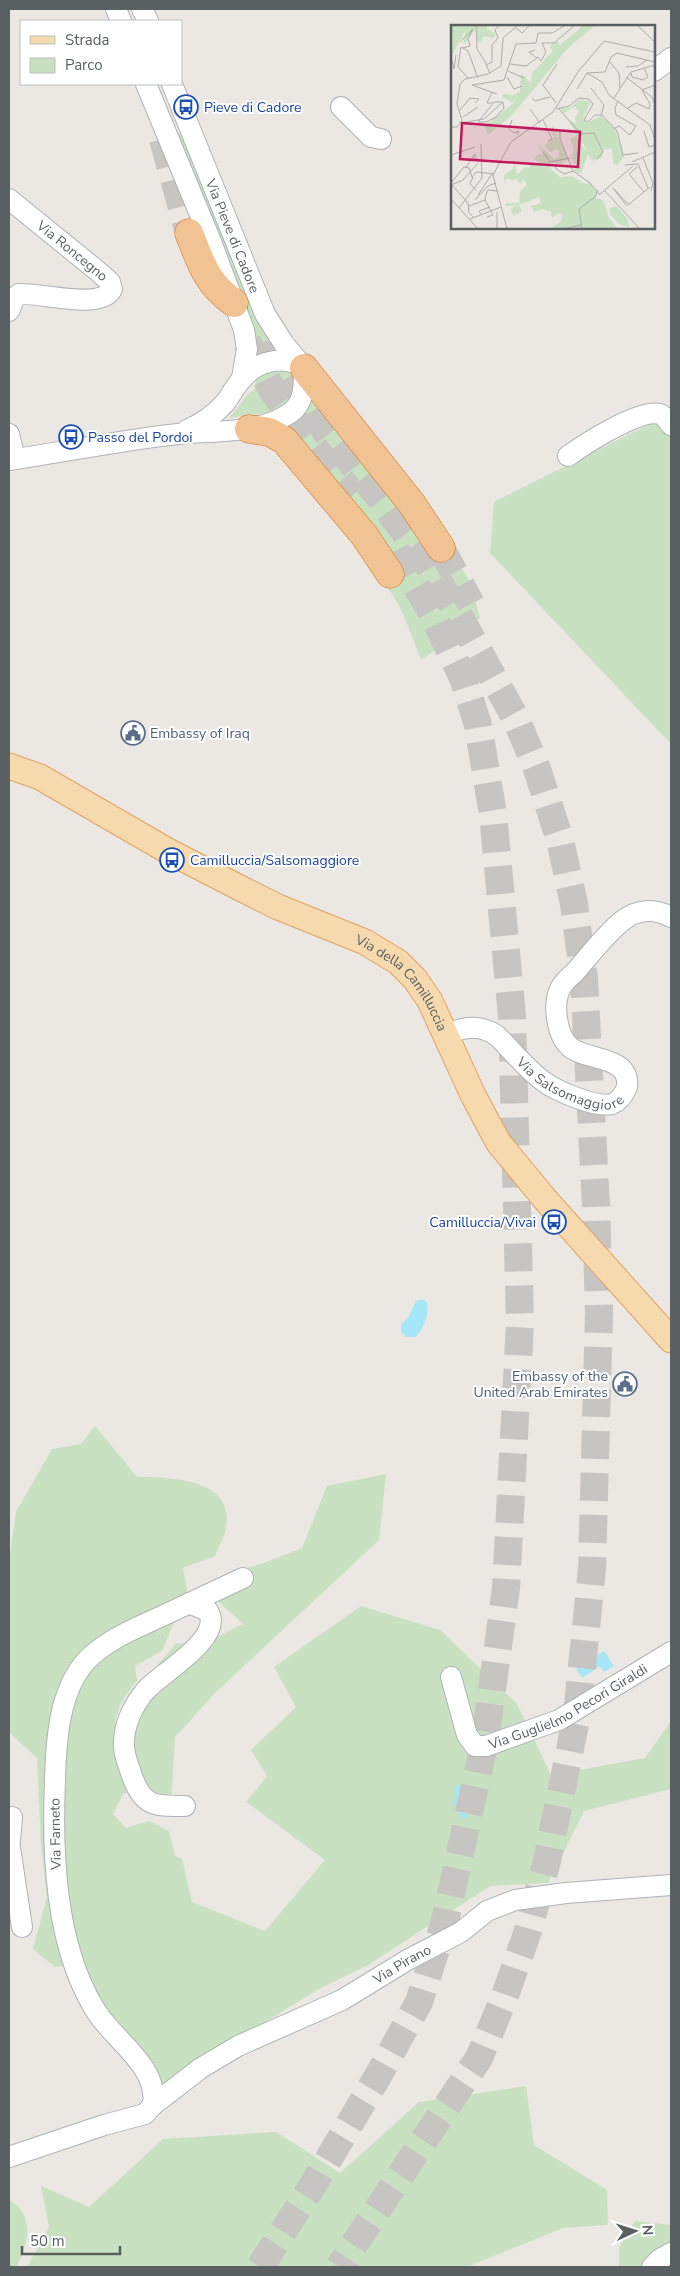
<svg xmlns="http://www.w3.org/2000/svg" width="680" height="2276" viewBox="0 0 680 2276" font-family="'Nunito Sans',sans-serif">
<rect width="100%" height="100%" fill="#ebe7e2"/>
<!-- green -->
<path fill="#c8e1c0" d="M181 132 275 349V350L258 353 256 335 248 311 176 135Z
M286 370 291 374 294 382 292 395 287 403 274 412 229 418 249 393 255 389C254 371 273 371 286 370Z
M312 397 447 543 470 582 480 618 421 660 402 611 383 579 282 427C299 423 304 412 312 397Z
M660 419 671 438V744L490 553 494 502Z
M95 1426 137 1477C168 1477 235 1478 226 1527 225 1537 218 1547 215 1556L183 1568 187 1589 185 1597 162 1651 135 1666 137 1681C117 1704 113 1718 116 1748L131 1727 152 1672 176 1643C201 1647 222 1635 243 1624L218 1601 236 1571 264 1563 302 1548 327 1486 386 1474 379 1540 216 1692 175 1737 171 1807 135 1789 123 1794 113 1814 126 1828 149 1821 169 1831 175 1856 182 1859 192 1902 265 1931 325 1860 246 1802 267 1776 251 1750 296 1707 274 1667 361 1606 440 1630 517 1704 551 1775 645 1758 671 1721V1789L584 1811 548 1883 490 1886 368 1965 319 1989 189 2068 158 2093 107 2020 79 1964 55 1967 33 1949 47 1897 41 1843 37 1758 9 1732V1562L16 1512 52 1449 81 1444Z
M526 2086 534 2145 607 2190 608 2225 563 2228 467 2267H27L49 2227 41 2186 89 2207 163 2139 276 2132 340 2173 419 2102Z
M9 2200C36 2215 28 2245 16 2267H9Z
M635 2221 671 2225V2267H619V2248Z"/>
<!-- water -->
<path fill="#a7e6f6" d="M422 1299 426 1301C431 1311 423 1331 415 1337H406L401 1332V1325L409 1316 416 1301Z
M604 1651 614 1666 604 1672 600 1666 582 1678 576 1669Z
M460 1784 463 1790 472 1788 473 1790 467 1795 469 1799 467 1817 463 1819 454 1806 455 1791 454 1788Z"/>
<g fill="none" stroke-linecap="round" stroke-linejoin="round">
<!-- highway-tunnel -->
<path stroke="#c7c5c2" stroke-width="28" stroke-dasharray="28 14" stroke-linecap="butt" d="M163 139 189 233
M270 339 287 371 327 433 380 498 427 563 457 612 516 719 537 769 560 840 574 904 584 979 596 1205 599 1313 592 1569 577 1715 547 1861 528 1931 504 1998 479 2058 339 2267
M247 342 271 388 312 445 353 495
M441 548 471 604
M260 2267 313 2185 378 2076 419 2002 445 1921 485 1741 506 1588 520 1323 512 1016 493 814 478 725 463 678 432 613 395 549"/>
<!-- minor casing -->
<g stroke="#afb3b6" stroke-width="22">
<g id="minor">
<path d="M116 9 121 21"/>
<path d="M142 9 148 21"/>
<path d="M654 71 671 58"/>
<path d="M146 84 210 239 244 330 247 349 242 378"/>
<path d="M341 107 371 137 381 139"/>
<path id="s1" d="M9 199 100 273 110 282 112 289C101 311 40 292 19 294L15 297 9 311"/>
<path d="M187 430C201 424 213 416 224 404 231 396 235 386 242 379 257 361 281 356 301 365"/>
<path d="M9 434 15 459"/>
<path d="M568 456C585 444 640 408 660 414 665 416 668 421 671 425"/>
<path d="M9 460C65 452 122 440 178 434 215 430 258 435 290 413 305 403 304 384 304 368L284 344 265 314 172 84"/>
<path id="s2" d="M447 1034C464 1027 479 1024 496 1035 512 1050 525 1068 543 1081 556 1091 596 1108 612 1104 620 1101 624 1094 627 1087 631 1055 586 1061 570 1047 556 1035 553 1004 560 989 563 982 570 977 575 972 590 955 604 936 622 921 637 909 654 908 671 917"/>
<path id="s3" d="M451 1677 467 1735 475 1746H486L559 1720 671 1652"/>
<path d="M185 1806C155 1806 143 1807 132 1776 129 1766 124 1756 124 1746 123 1726 133 1705 146 1690 161 1673 225 1638 208 1611L189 1603"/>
<path d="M9 1841 22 1927"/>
<path d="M10 1841 12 1817"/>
<path d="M153 2105C159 2065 112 2040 94 2008 55 1943 52 1853 55 1780 56 1741 59 1691 86 1661 106 1640 134 1629 160 1617 188 1604 215 1591 243 1578"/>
<path id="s4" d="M9 2157 104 2125 145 2114 153 2105 201 2068 238 2046 342 2000 409 1959 461 1932 487 1911 515 1900 566 1893 671 1885"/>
<path d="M652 2267 660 2259 671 2253"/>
</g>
</g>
<!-- major casing -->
<g stroke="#e2a164" stroke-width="27">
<g id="major">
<path id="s5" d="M9 766 40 777 168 851 242 889 278 907 365 942 398 962 415 979 430 1001 473 1095 498 1142 544 1198 671 1340"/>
</g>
</g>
<!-- highway casing -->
<g stroke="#d66d17" stroke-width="29">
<path id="highway" d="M189 233C201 263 206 283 234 303
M304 368 412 504 441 548
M249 429 269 432 284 440 364 535 390 574"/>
</g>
<!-- minor -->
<use href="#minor" stroke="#fff" stroke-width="20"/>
<!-- major -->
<use href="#major" stroke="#f6d9ac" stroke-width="25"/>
<!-- highway -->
<use href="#highway" stroke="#f1c393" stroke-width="28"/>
</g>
<!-- icons -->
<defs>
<g id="bus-ring" transform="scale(1.25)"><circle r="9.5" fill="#fff" stroke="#1a4fb4" stroke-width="1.5"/><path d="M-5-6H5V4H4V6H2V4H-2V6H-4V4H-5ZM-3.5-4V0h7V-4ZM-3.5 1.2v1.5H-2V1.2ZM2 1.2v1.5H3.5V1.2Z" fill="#1a4fb4"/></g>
<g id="civic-ring" transform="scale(1.25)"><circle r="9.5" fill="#fff" stroke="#5c6f8a" stroke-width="1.5"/><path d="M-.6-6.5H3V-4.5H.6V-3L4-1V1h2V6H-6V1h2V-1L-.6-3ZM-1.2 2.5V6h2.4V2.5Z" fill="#5c6f8a"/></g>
</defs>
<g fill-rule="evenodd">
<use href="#bus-ring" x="186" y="107"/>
<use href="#bus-ring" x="71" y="437"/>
<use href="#civic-ring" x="133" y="733"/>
<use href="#bus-ring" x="172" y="860"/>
<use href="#bus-ring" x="554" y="1222"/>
<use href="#civic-ring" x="625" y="1384"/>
</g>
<g text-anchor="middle" stroke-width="4" stroke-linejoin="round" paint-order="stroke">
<!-- transit labels -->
<g font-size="14" fill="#164399" stroke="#fff" text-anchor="start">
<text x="204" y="112">Pieve di Cadore</text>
<text x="88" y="442">Passo del Pordoi</text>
<text x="190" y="865">Camilluccia/Salsomaggiore</text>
<text x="536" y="1227" text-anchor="end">Camilluccia/Vivai</text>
</g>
<!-- street labels -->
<g font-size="14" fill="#5a5f61" stroke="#fff">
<text transform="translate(233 236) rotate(68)" y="5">Via Pieve di Cadore</text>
<text dy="5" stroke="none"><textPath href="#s1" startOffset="82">Via Roncegno</textPath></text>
<text dy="5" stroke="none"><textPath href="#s5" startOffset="454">Via della Camilluccia</textPath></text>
<text dy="5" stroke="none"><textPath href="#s2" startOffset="144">Via Salsomaggiore</textPath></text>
<text dy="5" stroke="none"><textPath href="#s3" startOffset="176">Via Guglielmo Pecori Giraldi</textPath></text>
<text transform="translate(55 1834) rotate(-91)" y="5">Via Farneto</text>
<text dy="5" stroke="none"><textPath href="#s4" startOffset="442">Via Pirano</textPath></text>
</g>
<!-- service labels -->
<g font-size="14" fill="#4e5e75" stroke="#fff" text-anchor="start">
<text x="150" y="738">Embassy of Iraq</text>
<text x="608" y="1381" text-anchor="end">Embassy of the<tspan x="608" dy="16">United Arab Emirates</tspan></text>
</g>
</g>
<!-- overview -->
<g transform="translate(451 25)">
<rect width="204" height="204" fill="#ebe7e2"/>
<path d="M0 0H36V4L45 9 42 13 33 11 29 19 26 15 25 3 12 21 15 4 2 28 0 48ZM133 0H144L116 24 61 90 37 110 33 101 63 78 65 72 62 78 51 72 53 68 61 71 69 66 70 48 80 58 81 48 102 26 99 22 101 19 106 16 109 20ZM128 75 140 77 132 92 136 98 150 91 163 103 173 132 166 140 162 139 161 123 152 125 145 116 151 126V133L142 136 137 129 130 149 123 146 125 140 120 133 123 124 119 114 126 110 128 118 137 127 129 113 131 110 126 109 117 95 126 99 124 93 128 87 124 81 113 88 109 84 120 82ZM102 101 117 134 110 139 100 138 98 142 109 152 121 151 134 159 139 158 145 167V174H150L154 179 157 191 167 204H100L110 196 111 189 107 188 101 193 100 187 91 184 83 187 80 181 90 178 88 172 68 180 71 186 62 191 60 183 68 180 54 181 55 178H68L69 167 76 159 72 154 70 160 64 153 62 156 56 153 53 157V150L62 144 64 138 66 150 74 142 78 143 80 138 93 141 83 134 88 128 92 130 87 119 103 134 108 131 107 124 100 127 93 121 103 112 99 104ZM165 181 176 193 178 202 169 200 159 189V183Z" fill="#c8e1c0"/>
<path fill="none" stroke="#adadaa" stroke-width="1" d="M25 0 26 24 36 40M186 0 204 17M65 3 71 8 79 0M9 17 22 4 17 14 19 21 12 23M84 25 78 27 86 33M0 31 3 44 5 30M158 36 168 48 169 63M59 39 75 41 87 32 90 36 95 27 91 18H103L124 0M175 42 187 41 196 35M57 46 73 53M39 48 35 40 41 37V20L47 13 44 5 48 0M136 48 151 57 158 70 199 100 204 115M136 48 154 47 160 32 166 28 204 37M180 48 181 52 192 55 197 52 193 43M56 52 63 64 71 61M175 52 201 72 204 80M17 53 7 42 10 22 17 26 27 53M140 63 153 80 150 90M126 64 136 48M41 67 36 78H41M46 69 21 60 53 55 65 19 85 18 87 8H101L115 0M81 73 84 76 99 72M163 73 180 47 204 40M105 78 92 60 106 39M107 83 130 109 143 108 152 127 146 134M177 83 185 78 198 84 199 79 191 65 204 60M79 84 89 98M105 84 118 81 128 73 138 74 142 79 133 95 137 97 144 90H151L166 106 172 130 187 128M9 85 19 73 28 74 24 78M12 92 27 82M61 95 58 104 63 108 68 106 66 110M92 95 101 114 97 116M27 97H35L45 92 53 83 52 77M27 97 43 77H52M10 98 33 94 52 77M0 102H6L11 95 6 79 9 59 14 54 37 49 50 41 52 13 67 0M164 103 168 101 179 110 185 101 165 90 164 83 167 76M109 104V114L122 146 139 158 149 170M193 106 198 122 204 120M92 127 99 137 119 133M0 130 24 122M192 133 202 158 200 166M181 137 204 127M107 140 104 143 113 149 122 146M174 140 187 139 197 163M15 142 24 129V134L33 135M186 142 178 149 193 167M22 152 19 159 25 165M0 158 13 142 18 143 21 152 25 147 43 149M0 159 17 178 18 188 22 192M0 160 12 155 27 138M154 166 189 204M27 170 41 149M148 170 182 141M0 174 27 204M24 175 37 161 45 158M177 180 199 162M18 181 34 175M176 181 162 163 178 180M8 183 31 153 30 119M30 189 28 186 39 182M36 192 42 190 34 175 35 169 37 165 47 166M19 194 50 182M46 204V187M56 204 42 150 60 117 102 87 127 47 153 16 204 27M112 204 130 200M131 204 128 184 144 172 147 165"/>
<path fill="#c2185b" fill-opacity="0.15" stroke="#c2185b" stroke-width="2.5" d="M11 98 129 107 127 142 9 134Z"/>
<rect width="204" height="204" fill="none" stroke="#5a5f61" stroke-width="2.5"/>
</g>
<!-- border -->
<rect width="680" height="2276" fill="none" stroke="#5a5f61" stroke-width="20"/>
<!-- legend -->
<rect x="20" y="20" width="162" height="65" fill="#ffffff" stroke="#bdbfc0"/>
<rect x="30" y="36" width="25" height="8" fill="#f6d9ac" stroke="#bdbfc0"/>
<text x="65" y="45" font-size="15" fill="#5a5f61">Strada</text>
<rect x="30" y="58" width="25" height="15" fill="#c8e1c0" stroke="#bdbfc0"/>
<text x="65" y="70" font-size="15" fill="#5a5f61">Parco</text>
<!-- north arrow -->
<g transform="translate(635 2231) rotate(86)" stroke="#ffffff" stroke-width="4" paint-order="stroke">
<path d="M0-4L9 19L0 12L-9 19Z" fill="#5a5f61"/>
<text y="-8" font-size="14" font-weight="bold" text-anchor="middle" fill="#5a5f61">N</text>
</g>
<!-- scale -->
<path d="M22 2246v8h98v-8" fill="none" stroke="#5a5f61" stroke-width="2.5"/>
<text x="30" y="2246" font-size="15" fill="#5a5f61" stroke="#ffffff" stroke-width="4" paint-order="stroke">50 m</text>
</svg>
